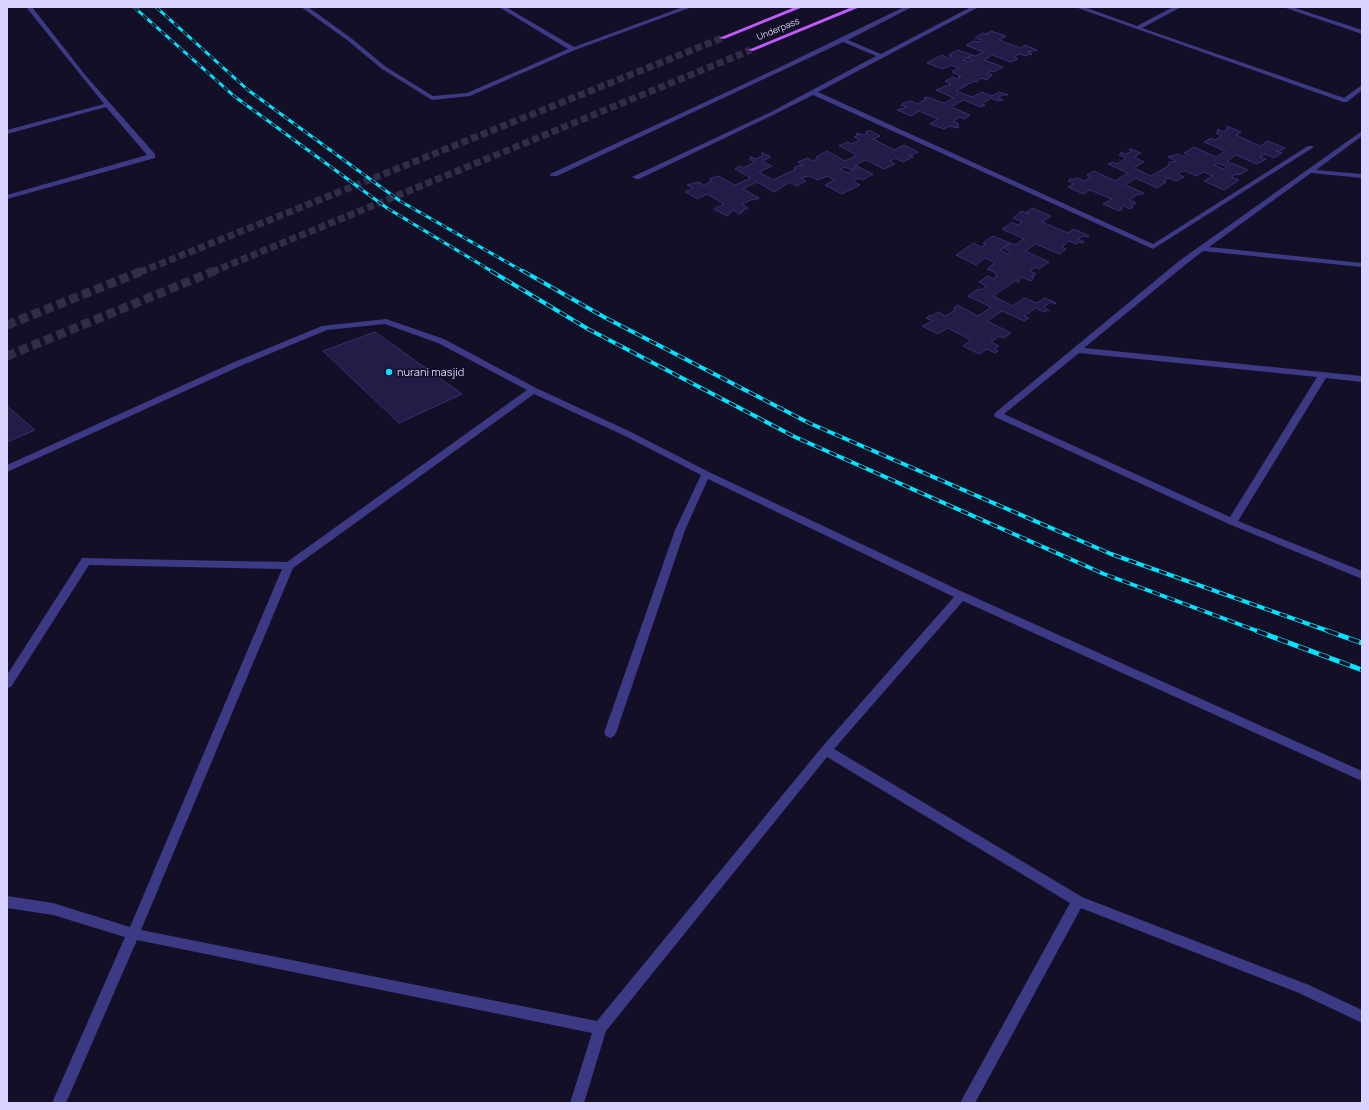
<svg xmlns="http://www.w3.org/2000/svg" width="1369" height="1110" viewBox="0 0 1369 1110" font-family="Manrope,sans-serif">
<rect width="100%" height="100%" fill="#130f26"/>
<!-- building -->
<path fill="#241b47" stroke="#3b2d73" d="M991 31 1006 36 999 40 1020 48 1025 45 1037 50 1028 52 1032 54 1031 55 1029 54 1026 56 1020 54 1014 57 1018 59 1011 62 992 55 984 60 1003 67 994 72 991 71 987 73 992 75 987 80 981 78 977 82 974 81 956 91 972 97 982 92 992 96 999 92 1008 95H1003L997 98 1003 100 997 101 991 98 981 104 985 105 981 107 963 100 951 107 970 115 964 119 960 117 953 121 959 124 956 126 959 127 956 128 950 126 944 129 930 124 938 119 919 111 911 116 897 110 907 107 901 105 904 103 911 101 917 104 926 99 924 98 927 97 944 103 954 98 936 90 951 84 945 81 953 77 958 79 960 78 958 77 961 76 952 72 959 68 951 65 943 69 927 63 942 55 948 58 952 56 949 55 958 50 972 55 963 60 970 62 973 61 967 58 973 55 976 56 983 52 966 45 974 41 979 42 982 40 975 38 983 33 988 35 986 34Z
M1227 126 1241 132 1236 135 1260 146 1268 141 1285 148 1280 151H1276L1282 153 1274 158 1265 154 1260 157 1266 159 1257 164 1236 155 1227 161 1230 162 1225 166 1218 163 1214 165 1223 169 1232 163 1248 170 1239 175 1236 174 1231 177 1239 180 1224 190 1204 181 1213 176 1203 172 1196 176 1185 171 1180 172 1178 174 1184 177 1176 181 1168 178 1163 181 1166 182 1157 188 1136 178 1125 185 1144 193 1141 195 1138 194 1129 200 1136 203 1131 206 1133 207 1130 209 1123 206 1120 208 1122 209 1119 211 1103 204 1112 199 1090 190 1083 194 1068 187 1074 184 1068 181 1070 179 1073 180 1077 178 1084 181 1091 177 1087 175 1094 171 1115 181 1128 173 1108 164 1113 162 1117 164 1126 158 1119 155 1122 153 1120 152 1126 154 1132 151 1129 149H1130L1141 153 1134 157 1144 162 1134 168 1151 176 1170 165 1168 164 1170 162 1176 161 1168 157 1178 154 1184 157 1188 154 1184 153 1194 147 1216 157 1225 151 1204 142 1211 138 1215 140 1222 136 1216 133 1219 131 1217 130 1218 129 1223 132 1229 129 1226 128Z
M869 130 880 136 873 139 894 150 904 145 918 152 912 155H908L913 157 903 162 895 158 890 161 895 164 884 169 866 160 855 165 858 166 851 170 845 167 840 169 848 173 859 167 873 174 862 180 859 178 853 181 860 185 842 194 825 185 835 180 827 176 818 180 809 176 804 177 801 178 806 181 796 186 790 182 774 192 757 182 743 189 759 198 755 200 753 199 742 204 748 208 741 211 743 212 739 214 734 210 727 216 714 209 724 204 707 194 698 199 685 192 693 188 687 185 698 182 704 185 712 181 709 179 718 176 735 185 751 178 735 169 740 166 743 168 755 162 749 159 752 157H750L756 159 763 155 761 153H763L771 157 762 161 772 166 759 172 773 180 796 169 794 168 797 166 804 165 798 162 808 158 813 161 819 158 816 157 827 151 845 161 857 155 839 146 848 142 851 144 860 140 854 137 859 135 856 134 858 133 863 135 868 133 866 132Z
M1032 208 1051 216 1042 222 1068 233 1074 229 1089 236 1087 237 1083 236 1078 239 1084 242 1082 243 1079 242 1076 244 1069 241 1062 247 1066 249 1059 254 1036 244 1025 251 1049 262 1039 269 1035 267 1030 271 1036 274 1032 276 1034 277 1031 281 1022 277 1018 280 1020 281 1017 282 1015 281 993 296 1013 306 1024 298 1037 303 1045 298 1056 303 1055 304 1051 302 1044 307 1050 311 1048 310 1044 312 1036 308 1024 316 1029 318 1024 321 1002 311 987 321 1011 333 1004 338 999 336 991 342 999 346 994 349 998 351 995 353 987 349 979 354 963 346 971 340 948 328 938 334 922 326 933 321 926 318 930 315 932 316 938 312 946 316 956 309 954 308 957 305 978 316 991 307 968 296 978 289 981 290 987 286 979 282 988 276 994 279 997 277 995 276 998 274 987 269 995 263 985 258 976 265 956 255 974 243 981 247 986 244 983 243 993 236 1010 243 1000 250 1008 254 1011 252 1004 248 1011 243 1015 245 1024 239 1002 229 1012 222 1018 225 1022 222 1013 218 1022 211 1028 214 1029 213 1027 212Z
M375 332 462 394 399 423 323 351Z
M7 406 35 430 7 442Z"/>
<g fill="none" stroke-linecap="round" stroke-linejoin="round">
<!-- major-tunnel-far1 -->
<path stroke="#312d47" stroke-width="7" stroke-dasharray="7 3.5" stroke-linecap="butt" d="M140 272 722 38
M212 272 751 50"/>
<!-- major-tunnel -->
<path stroke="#312d47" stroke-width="9" stroke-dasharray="9 4.5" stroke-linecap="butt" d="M7 325 142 271
M7 356 214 271"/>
<!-- minor -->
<path fill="#3d3a85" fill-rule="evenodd" d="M26 7H32L86 76 155 154V158L7 199V195L147 155 106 107 7 134V130L104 104Z
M301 7H308L351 38 386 67 433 96 467 93 568 49 499 7H506L574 47 683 7H692L575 50 470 96 432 100 382 69 347 40Z
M904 7H912L848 40 881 54 971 7H979L818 92 1153 244 1308 146H1312L1314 147 1153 249 813 95 773 115 639 179H636L632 177 769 113 876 56 843 42 557 176H551L550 174 774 70Z
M1075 7H1084L1137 26 1173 7H1181L1142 28 1344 98 1362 85V90L1347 102H1343Z
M1283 7H1292L1362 30V34Z
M1362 131V136L1316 170 1362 174V178L1311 173 1209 247 1362 263V267L1203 251 1185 265 1084 348 1362 376V382L1326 378 1238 521 1362 571V579L1229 524 995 417 994 415 995 413 1179 261ZM1079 353 1317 377 1230 517 1004 414Z
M386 319 444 339 536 388 629 431 709 472 965 593 1362 771V781L963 601 834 749 1082 897 1309 985 1362 1010V1023L1299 993 1081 908 975 1103H960L1070 903 827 757 606 1031 584 1103H570L592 1033 137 940 66 1103H52L125 937 53 915 7 908V896L53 903 130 927 282 569 89 565 11 687 7 688V675L82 558 287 562 527 390 438 343 385 324 327 330 238 367 7 472V465L232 363 322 326ZM534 394 623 435 701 475 675 530 604 733 606 736 610 738 614 736 616 733 685 530 708 479 954 597 822 747 597 1021 141 930 293 568Z"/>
<!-- major -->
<path fill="#c25bff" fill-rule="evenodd" d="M795 7H803L724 39 719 38Z
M852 7H860L753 51 748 50Z"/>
<!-- rail-far2 casing -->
<g stroke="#00e5ff" stroke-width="3">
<path id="rail-far2" d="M134 7 234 96 387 208 493 272
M156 7 248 90 400 201 524 272"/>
</g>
<!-- rail-far1 casing -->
<g stroke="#00e5ff" stroke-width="4">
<path id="rail-far1" d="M491 271 588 329 795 437 1104 574 1260 632
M523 271 604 317 809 423 1111 554 1331 632"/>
</g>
<!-- rail casing -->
<g stroke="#00e5ff" stroke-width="5">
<path id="rail" d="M1257 631 1362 670
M1328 631 1362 643"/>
</g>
<!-- rail-far2 -->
<use href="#rail-far2" stroke="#130f26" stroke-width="2" stroke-dasharray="6" stroke-linecap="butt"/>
<!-- rail-far1 -->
<use href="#rail-far1" stroke="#130f26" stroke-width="2.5" stroke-dasharray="8" stroke-linecap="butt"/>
<!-- rail -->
<use href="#rail" stroke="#130f26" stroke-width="3.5" stroke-dasharray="11" stroke-linecap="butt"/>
</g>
<!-- markers -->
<circle fill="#00e5ff" stroke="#130f26" stroke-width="1.5" cx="389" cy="372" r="4"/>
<g text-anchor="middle" stroke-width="3" stroke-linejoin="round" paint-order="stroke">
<!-- far-street labels -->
<g font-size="9" fill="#d9d4ff" stroke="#130f26">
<text transform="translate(778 29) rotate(-22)" y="3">Underpass</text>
</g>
<!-- poi labels -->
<g font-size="11" fill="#d9d4ff" stroke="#130f26" text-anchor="start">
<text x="397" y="376">nurani masjid</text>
</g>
</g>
<!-- border -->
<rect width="1369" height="1110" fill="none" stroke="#d9d4ff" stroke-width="16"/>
</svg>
